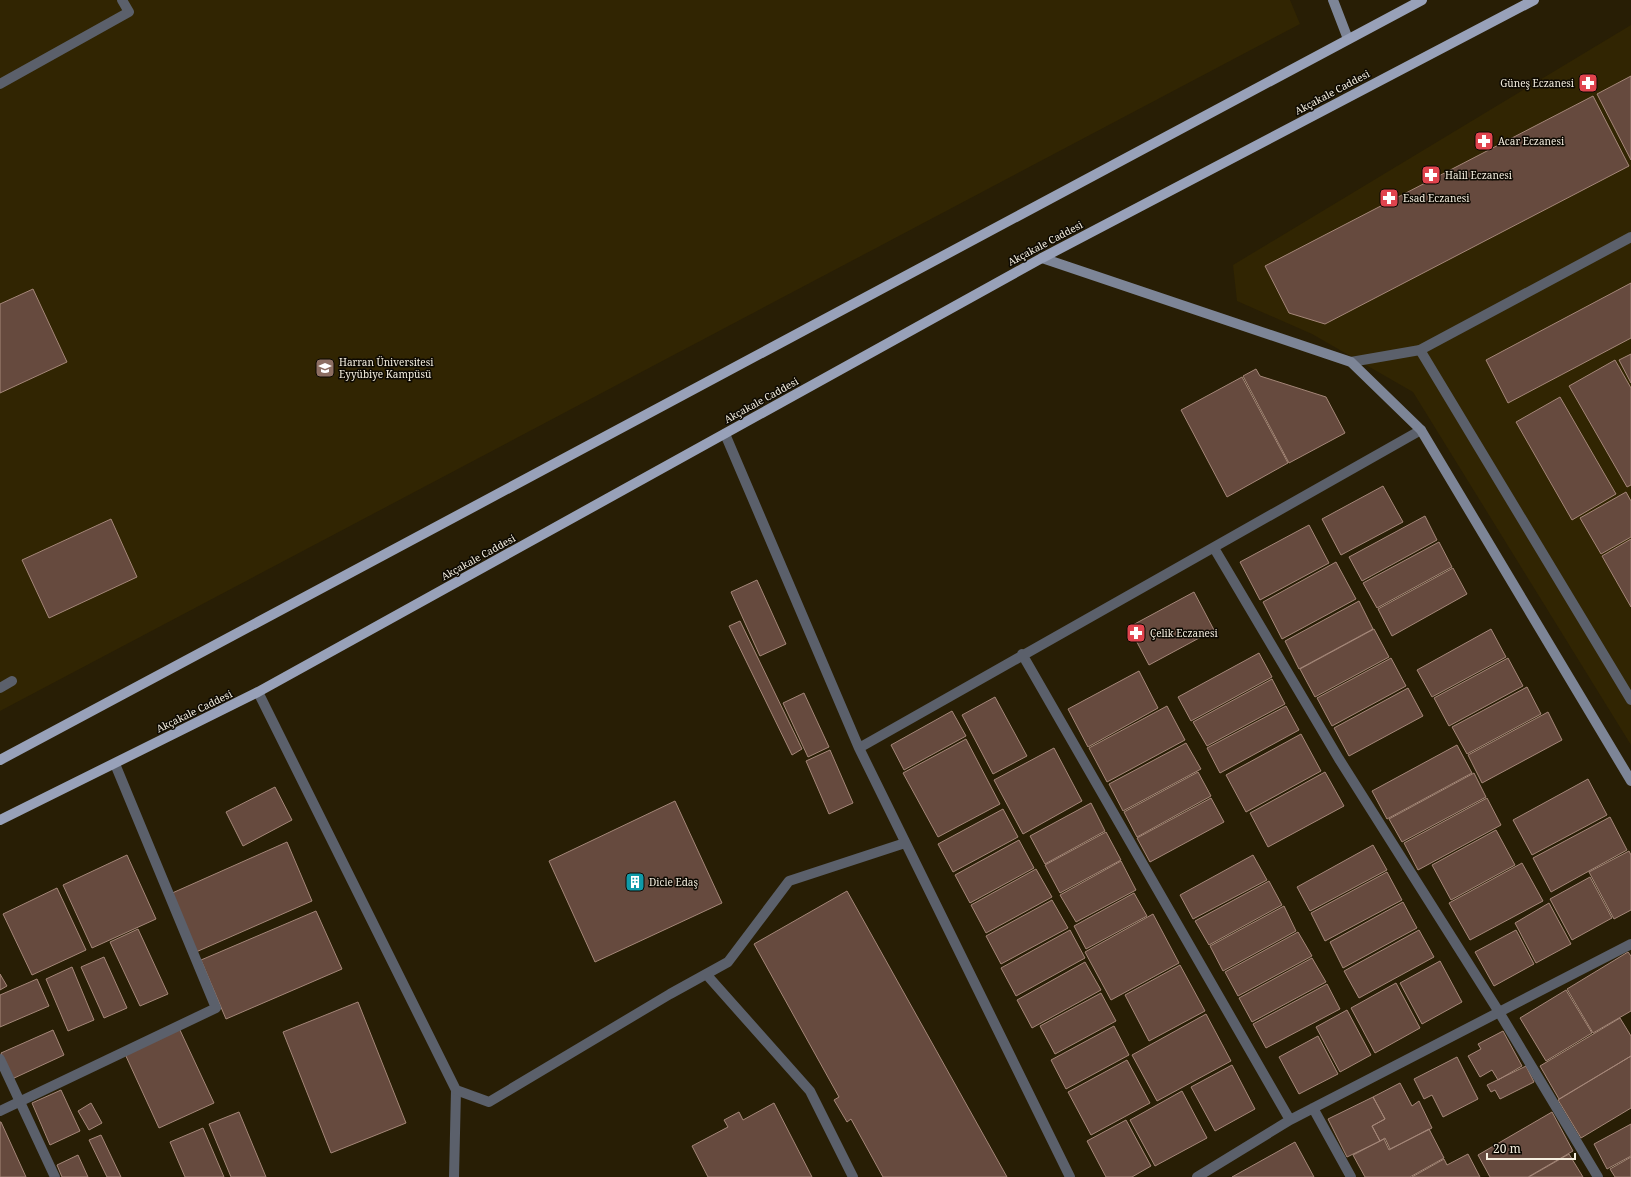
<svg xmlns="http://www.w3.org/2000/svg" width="1631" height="1177" viewBox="0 0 1631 1177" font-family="'Noto Serif',serif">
<rect width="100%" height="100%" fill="#281e05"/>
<!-- built -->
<path fill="#312502" d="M0 0H1290L1300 24 0 711Z
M1631 25V745L1413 392 1312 334 1237 301 1233 265Z"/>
<!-- building -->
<path fill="#664a3e" stroke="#a58779" d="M1631 76V160L1597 94Z
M1593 96 1629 166 1325 324 1289 313 1265 266Z
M1631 283V338L1508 403 1486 360Z
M33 289 67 362 0 393V304Z
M1631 354V383L1619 360Z
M1615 360 1631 388V485L1627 487 1569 386Z
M1256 369 1260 376 1326 397 1345 433 1289 463 1243 376Z
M1242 377 1288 463 1227 497 1181 410Z
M1560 397 1616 494 1572 520 1516 422Z
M1383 486 1403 522 1341 555 1322 519Z
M1626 492 1631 501V537L1601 554 1580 518Z
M1425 516 1437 540 1362 581 1349 557Z
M111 519 137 577 49 618 22 560Z
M1309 525 1329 563 1260 600 1240 562Z
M1631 539V607L1602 556Z
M1439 542 1452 567 1377 608 1363 583Z
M1336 562 1356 599 1282 639 1263 602Z
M1453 568 1467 594 1392 636 1378 609Z
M757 580 786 644 760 656 731 592Z
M1194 592 1214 630 1149 665 1129 627Z
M1359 601 1373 629 1299 669 1285 641Z
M740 621 802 749 792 755 729 626Z
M1374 629 1389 657 1315 697 1300 669Z
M1491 629 1506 657 1432 697 1417 670Z
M1259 653 1272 677 1191 721 1178 697Z
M1391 658 1406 686 1332 726 1317 698Z
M1508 658 1523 686 1449 726 1434 698Z
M1139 671 1158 708 1088 747 1068 709Z
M1272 679 1285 704 1207 746 1193 722Z
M1527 687 1541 714 1467 754 1452 727Z
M1408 688 1423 716 1349 756 1334 728Z
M804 693 829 747 808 757 783 703Z
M995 697 1027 756 993 774 962 715Z
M1167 706 1185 740 1107 782 1089 748Z
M1286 706 1299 730 1220 773 1207 748Z
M952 711 966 736 904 770 891 745Z
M1548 712 1562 740 1482 783 1468 755Z
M1301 734 1321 771 1246 812 1226 775Z
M966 739 1000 804 938 837 903 773Z
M1186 743 1201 769 1123 811 1109 784Z
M1457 745 1472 773 1387 819 1372 791Z
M1054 748 1082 801 1023 834 994 780Z
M830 750 853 803 829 814 806 761Z
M1198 772 1211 796 1137 837 1124 812Z
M1325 772 1344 806 1268 847 1250 813Z
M1474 773 1486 797 1402 842 1389 819Z
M1588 779 1607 815 1532 855 1513 820Z
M275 787 292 820 243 846 226 812Z
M1211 798 1224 822 1150 862 1137 838Z
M1487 798 1501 825 1418 870 1404 843Z
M675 801 722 903 595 962 549 861Z
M1091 803 1105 831 1045 864 1030 836Z
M1003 809 1018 837 953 872 938 844Z
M1610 817 1627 850 1551 892 1533 858Z
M1496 830 1515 865 1451 900 1432 865Z
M1106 832 1121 860 1060 893 1045 865Z
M1019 840 1034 868 970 903 955 875Z
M287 842 312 901 196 952 170 894Z
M1373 845 1387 870 1310 911 1297 887Z
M1629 851 1631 855V910L1614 919 1589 872Z
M127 855 156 919 92 948 63 885Z
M1253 855 1267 880 1193 919 1180 895Z
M1121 861 1136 890 1076 922 1060 895Z
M1522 863 1543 901 1470 940 1449 903Z
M1036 869 1052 897 986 933 971 905Z
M1387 872 1402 900 1325 941 1311 913Z
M1590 877 1612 918 1572 940 1550 899Z
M1269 881 1282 905 1209 945 1195 921Z
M57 888 86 950 32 975 3 914Z
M847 891 1007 1177H883L851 1119 847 1122 834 1100 839 1097 754 944Z
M1134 893 1147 916 1086 949 1074 926Z
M1052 900 1068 928 1001 964 986 936Z
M1403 902 1417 928 1343 968 1330 942Z
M1549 903 1571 944 1536 963 1515 923Z
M1284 906 1296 931 1223 971 1210 946Z
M316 911 342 969 226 1019 201 960Z
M1153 914 1179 963 1111 1000 1085 952Z
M138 929 168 994 140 1006 110 942Z
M1070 930 1085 958 1016 996 1001 968Z
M1419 930 1434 957 1359 998 1344 971Z
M1516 930 1534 964 1494 986 1475 952Z
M1298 932 1312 956 1238 996 1225 972Z
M1628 952 1631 956V1011L1593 1033 1567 989Z
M104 957 127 1008 104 1018 81 967Z
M1312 958 1326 982 1252 1022 1239 998Z
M1440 961 1462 1002 1422 1024 1400 983Z
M1085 962 1101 990 1032 1028 1017 1000Z
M1180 965 1205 1011 1149 1041 1125 995Z
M72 967 94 1020 68 1031 46 979Z
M0 974 7 986 0 990Z
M37 979 49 1006 0 1027V995Z
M1396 983 1420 1028 1375 1053 1351 1008Z
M1327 984 1340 1009 1266 1048 1253 1024Z
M1566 990 1592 1033 1546 1061 1520 1018Z
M1101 993 1116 1021 1055 1054 1040 1026Z
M358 1002 406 1123 331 1153 283 1032Z
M1347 1010 1371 1055 1340 1072 1316 1027Z
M1206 1014 1231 1061 1157 1101 1132 1055Z
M1620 1018 1631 1036V1056L1559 1099 1540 1066Z
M1114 1026 1129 1055 1066 1089 1051 1060Z
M179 1028 214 1103 159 1128 125 1054Z
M53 1030 64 1055 12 1079 1 1053Z
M1503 1031 1522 1066 1498 1080 1492 1070 1480 1077 1468 1056 1481 1049 1478 1044Z
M1318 1036 1338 1074 1299 1094 1279 1057Z
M1631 1056V1108L1581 1138 1558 1100Z
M1457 1057 1478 1099 1443 1117 1432 1095 1424 1099 1414 1079Z
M1127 1060 1150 1103 1091 1135 1068 1092Z
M1232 1065 1255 1109 1215 1131 1191 1087Z
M1526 1066 1534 1082 1500 1099 1495 1090 1491 1092 1487 1085Z
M1400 1083 1412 1106 1419 1101 1432 1128 1390 1149 1385 1138 1380 1141 1372 1126 1385 1119 1373 1097Z
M61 1090 80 1131 50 1145 32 1103Z
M1182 1091 1207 1138 1155 1166 1130 1120Z
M1373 1097 1385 1119 1372 1126 1380 1141 1347 1157 1328 1119Z
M91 1103 102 1123 89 1130 78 1111Z
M774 1103 812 1177H708L692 1146 728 1127 724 1120 739 1112 743 1120Z
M239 1112 266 1177H231L209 1124Z
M1552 1112 1573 1151 1528 1177H1490L1478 1155Z
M1126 1120 1151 1166 1132 1177H1106L1087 1141Z
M0 1122H1L26 1177H0Z
M1631 1124V1156L1607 1169 1594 1144Z
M203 1128 224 1177H185L170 1142Z
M1429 1129 1444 1158 1410 1177H1365L1353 1155 1384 1139 1389 1150Z
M101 1135 121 1177H107L89 1140Z
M1295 1142 1314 1177H1232Z
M1468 1154 1480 1177H1412L1444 1159 1447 1165Z
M1569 1154 1583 1177H1529Z
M78 1155 88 1177H62L57 1165Z
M1631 1157V1177H1615L1610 1169Z"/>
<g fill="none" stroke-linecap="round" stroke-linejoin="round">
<!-- lane -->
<path stroke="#5b606b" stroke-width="10" d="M0 84 129 12 122 0
M1420 350 1631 700
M454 1177 456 1090"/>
<!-- street -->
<path stroke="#5b606b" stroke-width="10" d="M1351 362 1420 350 1631 237
M725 434 859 748
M1214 548 1339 759 1499 1012 1598 1177
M1022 654 1290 1120
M0 688 12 681
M258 692 456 1090 489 1102 670 994 728 962 789 881 905 843
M706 974 810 1091 853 1177
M0 1059 55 1177
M1313 1108 1351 1177
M0 1111 216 1008 115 764
M1070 1177 859 748 1421 430
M1197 1177 1290 1120 1631 944"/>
<!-- secondary -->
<path stroke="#7d8597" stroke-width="10" d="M1333 0 1348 39
M1042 258 1351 362 1421 430 1631 781"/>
<!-- primary -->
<path stroke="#98a1b9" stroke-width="10" d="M0 760 1422 0
M0 820 258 692 1042 258 1534 0"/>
</g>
<!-- icons -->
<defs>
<g id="pharmacy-square" transform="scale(1)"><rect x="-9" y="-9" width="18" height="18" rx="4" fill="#e0444e" stroke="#0d0902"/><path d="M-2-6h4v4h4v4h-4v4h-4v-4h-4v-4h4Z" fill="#fff"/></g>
<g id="university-square" transform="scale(1)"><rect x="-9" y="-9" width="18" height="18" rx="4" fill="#8d6e63" stroke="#0d0902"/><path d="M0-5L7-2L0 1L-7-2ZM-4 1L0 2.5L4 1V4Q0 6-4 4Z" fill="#fff"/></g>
<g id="building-square" transform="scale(1)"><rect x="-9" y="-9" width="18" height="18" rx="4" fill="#0f9aa8" stroke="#0d0902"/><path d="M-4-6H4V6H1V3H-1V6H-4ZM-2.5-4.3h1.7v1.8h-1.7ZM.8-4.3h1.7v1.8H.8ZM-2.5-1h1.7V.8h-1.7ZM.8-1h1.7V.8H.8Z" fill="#fff"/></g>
</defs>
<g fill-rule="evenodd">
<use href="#pharmacy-square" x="1588" y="83"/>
<use href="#pharmacy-square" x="1484" y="141"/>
<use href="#pharmacy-square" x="1431" y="175"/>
<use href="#pharmacy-square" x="1389" y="198"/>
<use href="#university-square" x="325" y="368"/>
<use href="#pharmacy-square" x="1136" y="633"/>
<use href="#building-square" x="635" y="882"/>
</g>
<g text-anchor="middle" stroke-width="3" stroke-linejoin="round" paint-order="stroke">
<!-- poi labels -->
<g font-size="10" fill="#f5efe0" stroke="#0d0902" text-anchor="start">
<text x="1574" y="87" text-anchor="end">Güneş Eczanesi</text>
<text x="1498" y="145">Acar Eczanesi</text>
<text x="1445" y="179">Halil Eczanesi</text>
<text x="1403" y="202">Esad Eczanesi</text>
<text x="339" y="366">Harran Üniversitesi<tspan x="339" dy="12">Eyyübiye Kampüsü</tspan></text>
<text x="1150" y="637">Çelik Eczanesi</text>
<text x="649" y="886">Dicle Edaş</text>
</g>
<!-- street labels -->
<g font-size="10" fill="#f5efe0" stroke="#0d0902">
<text transform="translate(1332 92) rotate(-28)" y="4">Akçakale Caddesi</text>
<text transform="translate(1045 243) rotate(-28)" y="4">Akçakale Caddesi</text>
<text transform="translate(761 400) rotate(-29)" y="4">Akçakale Caddesi</text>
<text transform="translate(478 557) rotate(-29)" y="4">Akçakale Caddesi</text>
<text transform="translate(194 711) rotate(-26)" y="4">Akçakale Caddesi</text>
</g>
</g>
<!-- scale -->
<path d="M1487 1153v6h88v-6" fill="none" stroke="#f5efe0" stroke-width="2"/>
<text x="1493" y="1153" font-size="12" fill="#f5efe0" stroke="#0d0902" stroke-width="3" paint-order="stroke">20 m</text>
</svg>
